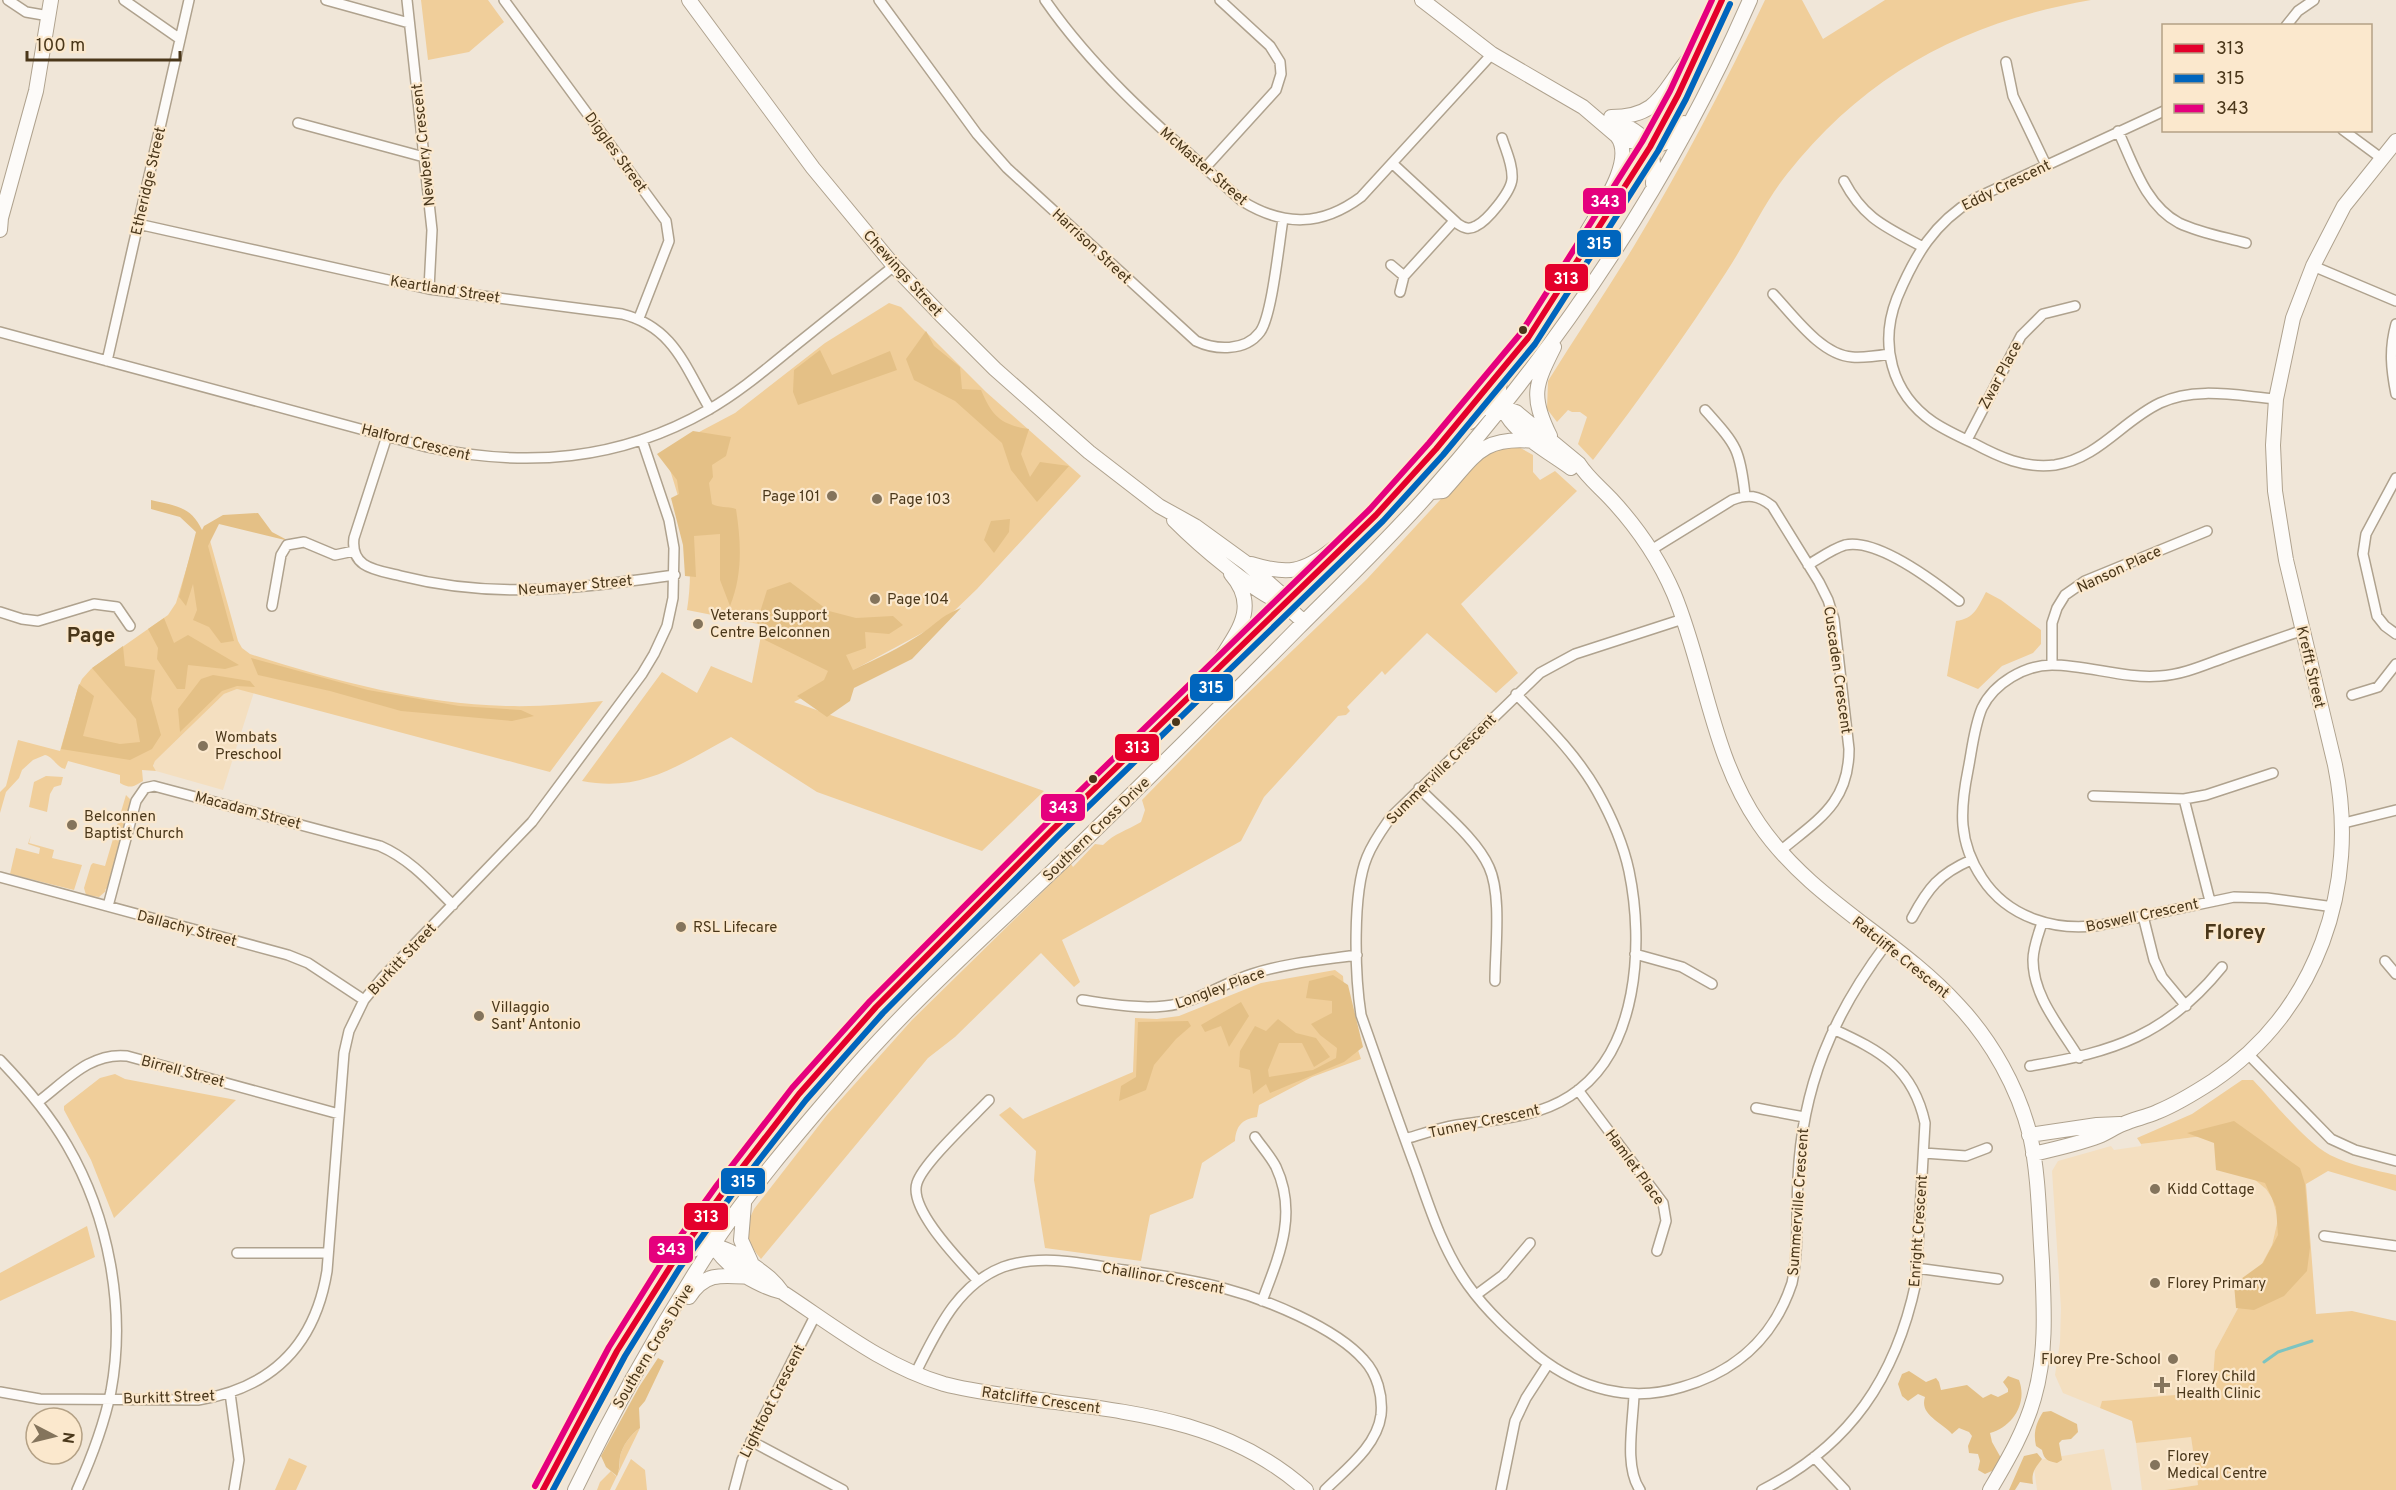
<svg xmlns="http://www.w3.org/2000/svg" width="2396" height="1490" viewBox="0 0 2396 1490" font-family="Overpass,sans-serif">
<rect width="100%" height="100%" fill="#f0e6d8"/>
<!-- built -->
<path fill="#f4dfc0" d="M237 689 254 692 223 790 156 771 153 767 155 761 224 694Z
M2226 1133 2250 1176 2266 1189 2272 1198 2278 1219 2272 1245 2215 1351 2212 1393 2103 1401 2100 1408 2063 1393 2055 1375 2060 1342 2061 1308 2052 1171 2058 1161 2111 1146 2114 1150 2141 1146V1144Z
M2191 1436 2198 1485 2165 1490H2142L2136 1443Z
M2104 1449 2112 1490H2037L2033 1461Z"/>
<!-- green -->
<path fill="#f0ce9a" d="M421 0H488L504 22 469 52 428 60Z
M1765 0H1802L1823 39 1885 0H2091C1965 22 1867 73 1787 174 1763 204 1748 239 1727 271 1685 336 1640 399 1593 460L1578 444 1587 417 1580 412H1572L1568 410 1557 422 1547 409 1548 381C1576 336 1606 292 1634 246 1682 166 1725 84 1765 0Z
M889 303 901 307 986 392 1081 476 977 589 952 613 924 632 794 702 1044 791 982 851 817 792 731 737C680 764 642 793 582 781L662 672 697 693 711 666 752 683 763 625 687 610C696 553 683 508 665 455L667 449 735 413 825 343Z
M1503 446H1517L1533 455V472L1540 480 1555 471 1577 491 1461 604 1518 673 1496 693 1427 633 1385 675 1382 671 1347 707 1350 711 1346 715 1338 716 1264 797 1241 841 1062 940 1080 982 1074 987 1041 953 955 1037 928 1058 761 1259C745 1240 744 1230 754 1209L827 1115 912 1020 1071 864 1073 867 1095 844 1103 845C1115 833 1126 831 1141 822L1145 810 1142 800 1221 719 1367 579 1477 460Z
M197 533 209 537 238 641 242 648 250 654C332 680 420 704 506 706 539 707 571 704 603 701L550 772 237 689 224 694 155 761 153 766 156 771 142 770 143 781C133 787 131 789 120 783V775L68 761 65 769C56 767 54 757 45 755L33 760 22 770 19 778 6 792 0 813V792L6 786 18 740 60 751 78 688 82 679 91 669 168 615 176 603Z
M1986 592 2001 600 2041 630V644L2033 653 2002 666 1978 689 1947 676 1956 621C1974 619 1978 607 1986 592Z
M46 776 63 777 61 785 54 787 50 794 47 812 29 807 34 782Z
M126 795 131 800 107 888 105 890 106 891 99 897 86 895 84 888 91 865 93 863 105 866Z
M31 835 29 843 54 850 52 858 82 865 74 890 10 874 16 848 39 854 40 848 28 844Z
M1335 970 1343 976 1346 1014 1361 1059 1312 1077 1259 1105 1257 1117C1242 1119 1236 1126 1235 1141L1202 1163 1193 1198 1150 1215 1141 1261 1045 1248 1034 1180 1036 1151 999 1115 1010 1107 1023 1119 1133 1072 1135 1018 1157 1019 1179 1016 1261 983Z
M115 1074 125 1079 236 1100 114 1218 91 1160 64 1110V1106L100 1078Z
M2242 1080H2253C2274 1102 2304 1141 2330 1155 2350 1165 2374 1170 2396 1175V1191L2328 1171 2306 1184 2316 1314 2352 1311 2396 1321V1490H2165L2198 1485 2191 1437 2136 1443 2132 1421 2100 1408 2102 1401 2212 1392 2215 1351 2272 1245 2278 1219 2272 1198 2266 1189 2250 1176 2226 1133 2141 1144 2137 1138 2192 1114Z
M87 1226 95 1257 0 1301V1273Z
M640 1428 610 1490H597L600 1482 611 1471 616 1476C621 1467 619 1465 620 1457 622 1446 631 1434 640 1428Z
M289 1458 307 1466 296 1490H275Z
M631 1459 645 1470 647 1490H615Z"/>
<!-- forest -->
<path fill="#e4c086" d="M926 331 934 346 960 367 962 389 981 390C992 416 1001 425 1029 429L1021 454 1030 477 1040 462 1069 466 1037 502 1011 470 1002 443 955 401 914 380 906 359Z
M820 350 832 375 890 351 897 370 798 405 793 392 794 370Z
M693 431 731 437 726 456 712 465 713 477 709 483 712 504C719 508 727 506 736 509 741 542 743 574 730 606L720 580V534L694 536 696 577 685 576 683 545 671 498 679 494 677 480 657 454Z
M151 500C175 506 191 506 202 530L204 526 223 515 258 513 272 532 289 541 219 524 208 546 234 641 221 643 209 627 193 620 197 610 193 584 186 606 179 597 196 532 180 517 151 509Z
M1010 519 1009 532 994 553 984 540 991 521Z
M790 582 829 611 856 618 893 616 903 625 889 634 865 632 866 648 846 655 853 670C876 659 900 648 921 634 937 623 941 616 961 608L912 659 854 688 850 701 827 717 797 696 824 680 828 671 765 640 757 622 767 590Z
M164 618 174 643 188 635 239 665 225 669 188 665 185 689H177L157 659 158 648 148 629Z
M123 646 125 666 155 670 151 699 161 735 152 749 130 760 61 749 79 684 94 696 83 736 120 744 140 742 136 719 92 668Z
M251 658 368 690 459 706 521 710 534 716 512 721 401 711 330 691 258 675Z
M213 675 250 681 255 687 237 686 222 691 180 732 178 709 201 679Z
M1333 975 1348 985 1363 1047 1344 1062 1270 1093 1266 1084 1253 1094 1250 1070 1239 1067 1240 1051 1255 1026 1266 1031 1278 1019 1296 1033 1316 1038 1330 1057 1314 1067 1302 1043H1279L1268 1070 1269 1077 1313 1070 1336 1058 1337 1048 1320 1035 1311 1024 1332 1013V1001L1306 998 1309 981Z
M1241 1002 1249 1016 1229 1047 1221 1026 1205 1032 1201 1025Z
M1188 1021 1191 1026 1176 1039 1154 1065 1146 1090 1119 1101 1121 1086 1136 1077 1138 1022Z
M2234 1121 2300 1168 2305 1184 2310 1247 2307 1271 2284 1296 2254 1310 2236 1308 2234 1284 2263 1263 2278 1235 2276 1207 2265 1183 2216 1170 2214 1143 2187 1133Z
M658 1358 664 1361 645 1401 639 1408 640 1428C631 1434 622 1446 620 1457 619 1464 620 1468 617 1476L606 1467 601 1456 639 1387Z
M1909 1371 1926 1382 1936 1378 1939 1382 1941 1390 1967 1385 1983 1398 1991 1394 1998 1397 2008 1392V1389L2003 1382 2008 1376 2019 1380C2028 1404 2012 1427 1990 1433L1992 1442 2001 1458 1994 1470 1985 1474 1978 1470 1980 1461 1978 1454 1969 1453 1968 1446 1972 1436 1969 1432 1959 1428 1952 1434C1942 1422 1919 1415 1925 1397L1918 1394 1908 1401 1902 1396 1898 1384 1902 1374Z
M2051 1411 2077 1424 2078 1432 2071 1439 2062 1440 2059 1443 2062 1460 2057 1463C2048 1461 2044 1460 2042 1450L2036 1446C2033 1433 2036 1423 2043 1412Z
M2037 1453 2042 1459C2035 1468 2031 1473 2033 1484L2020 1482 2015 1490H2009L2024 1456Z"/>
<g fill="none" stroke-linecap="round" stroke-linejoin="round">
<!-- stream -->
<path stroke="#7cc4c1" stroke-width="3" d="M2264 1362 2278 1352 2312 1341"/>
<!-- street casing -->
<g stroke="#afa28e" stroke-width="12">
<path id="street" d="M8 0 26 12 49 16
M124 0 180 39
M326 0 409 23
M407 0 432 230 429 289
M504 0 666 221 669 241 639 318
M879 0 977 134 1007 168 1196 341C1215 350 1245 352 1260 332 1272 316 1279 243 1283 219
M1045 0C1099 78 1172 138 1242 201 1284 227 1322 226 1361 197L1492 54
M2286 26 2298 11 2314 0
M2006 62 2013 96 2046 165
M2164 111 1974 199C1934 223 1915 255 1897 298 1879 344 1891 393 1933 422 1945 430 1960 437 1973 443 1999 457 2025 469 2055 465 2099 458 2122 421 2160 403 2196 386 2238 396 2276 399
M298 123 424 157
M2343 130 2381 158
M2118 131C2133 163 2145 205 2179 223 2200 233 2224 237 2246 243
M1392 163 1458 224C1464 228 1469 230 1476 226 1487 221 1511 192 1512 179 1513 165 1506 151 1502 138
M1205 168 1276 90 1281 74 1280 62 1270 46 1220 0
M1844 181C1864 219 1886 227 1923 247
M138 224 429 289 622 314C674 327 685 367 710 409
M1391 265 1404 276 1400 292
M2313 266 2396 301
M1404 276 1454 221
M1773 294C1793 315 1821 355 1852 357 1864 358 1877 356 1889 354
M2396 324C2389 349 2391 369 2396 394
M0 332 427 447C526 468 619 461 708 410 738 393 765 370 792 348 826 321 860 293 894 266
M107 361 189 0
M1705 410C1736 445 1740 448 1745 495
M387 436 354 538C350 569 378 570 401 576 496 600 579 588 675 575
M1967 440 2021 336 2043 314 2075 306
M2396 478 2366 534 2363 554 2377 616 2385 626 2396 634
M1651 550 1732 500C1748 494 1758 495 1772 506L1819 582 1828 600 1834 619 1849 749C1849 804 1817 820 1779 852
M1808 565C1820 558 1832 549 1845 545 1877 538 1935 582 1959 601
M272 606 281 555 287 545 304 542 335 555 354 551
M0 612 22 619 38 621 94 604 117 607 130 626
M1683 619 1575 654 1540 673 1391 817C1382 830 1373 842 1367 857 1352 893 1355 976 1361 1015 1379 1066 1397 1118 1416 1169 1430 1209 1443 1250 1468 1285 1488 1313 1512 1334 1538 1356 1580 1389 1630 1403 1682 1387 1738 1371 1774 1337 1792 1283 1799 1249 1796 1213 1798 1178 1802 1087 1832 1016 1887 943
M2303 630C2275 640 2248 649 2221 659 2202 666 2181 675 2160 676 2124 679 2088 665 2052 665 2025 665 1994 683 1982 708 1974 727 1972 750 1968 770 1960 810 1958 842 1982 878 2008 918 2056 932 2101 925L2234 897 2267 898 2334 907
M2052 665V623L2057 608 2065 595 2085 581 2207 531
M2352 695 2378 687 2396 664
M1419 788C1441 811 1476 838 1489 867 1502 895 1495 950 1495 981
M2093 796 2184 799 2206 795 2273 773
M2184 799 2210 901
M2344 823 2396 810
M0 877 288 955 308 963 364 1000
M108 906 136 801 145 788 154 786 380 846C410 859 430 882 453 905
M2143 916 2154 960 2162 977 2186 1006
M1912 918C1928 888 1939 874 1971 860
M2042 923C2038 935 2033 948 2033 960 2033 997 2061 1028 2079 1058
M1635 954 1682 967 1712 984
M2385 961 2396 974
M1082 1000C1110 1004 1138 1009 1165 1006 1196 1003 1223 983 1252 974 1286 963 1322 960 1357 955
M2248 1054 2331 1139 2355 1150 2396 1161
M0 1060C25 1086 49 1114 67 1145 109 1217 126 1309 111 1391 104 1425 91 1459 77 1490
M2030 1066C2114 1052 2167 1035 2222 967
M1578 1090 1663 1203 1666 1221 1657 1251
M38 1102C66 1081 90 1052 127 1056L339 1114
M1756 1108 1804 1117
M1255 1137C1262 1147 1271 1157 1276 1167 1298 1214 1279 1256 1262 1301
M1405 1139C1422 1134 1439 1128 1457 1125 1497 1119 1536 1118 1570 1096 1639 1052 1644 943 1629 871 1623 843 1611 816 1597 791 1576 754 1545 724 1516 694
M1924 1153 1966 1156 1987 1148
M2324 1236 2396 1246
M237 1253H328
M1916 1268 1998 1279
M978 1281C961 1262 908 1209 917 1183 923 1163 973 1117 989 1100
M1476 1295 1503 1275 1530 1243
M915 1374C936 1333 956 1285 1003 1267 1042 1253 1085 1264 1124 1270 1157 1275 1191 1279 1223 1288 1265 1299 1335 1327 1364 1360 1377 1374 1383 1395 1381 1415 1377 1446 1346 1469 1325 1490
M0 1392 40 1399 198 1400C272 1388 315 1345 327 1271L344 1053 349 1031 364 1000 382 978 532 822 642 674 654 654 667 626 673 598 674 548 669 520 642 440
M230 1393 239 1460 234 1490
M1634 1395C1633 1423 1624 1467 1640 1490
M751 1441 843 1490
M1814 1457 1845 1490
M734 1490 742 1460 816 1314
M1501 1490 1515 1421 1526 1398 1548 1364
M1762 1490C1850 1446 1896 1377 1916 1282L1925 1123C1913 1068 1881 1051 1833 1029"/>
</g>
<!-- secondary casing -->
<g stroke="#afa28e" stroke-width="16">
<path id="secondary" d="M689 0 813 168 894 266 942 316 995 369 1089 452 1159 506 1195 526 1246 563 1279 592 1284 604 1304 622
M1422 0 1492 54 1583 107 1617 136 1650 147 1664 143 1684 123
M1611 117C1661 117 1662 90 1691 56
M1613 118C1648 138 1655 142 1653 184
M0 230 1 218 36 91 51 0
M1586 239 1587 232C1600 209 1636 160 1617 136
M1503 371C1483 418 1538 444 1571 468
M1470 422 1482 408 1502 407 1516 412 1579 464C1588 478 1600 487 1611 499 1637 527 1659 559 1674 594 1705 669 1712 756 1759 824 1811 900 1897 938 1958 1005 1992 1041 2018 1088 2030 1135 2039 1176 2039 1219 2042 1261 2044 1306 2047 1354 2034 1398 2025 1431 2007 1461 1990 1490
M1550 436C1530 396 1535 385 1554 347
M1431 492 1443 491C1475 456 1481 436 1534 441
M1174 520C1198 544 1254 593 1284 604
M1251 564C1287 575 1303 573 1333 549
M1218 663C1237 632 1260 607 1231 574
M2029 1135 2097 1125 2120 1124
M2033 1154C2055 1149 2078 1144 2099 1136 2107 1133 2115 1127 2123 1124 2134 1119 2146 1117 2157 1112 2177 1104 2196 1092 2213 1081 2317 1011 2360 886 2335 765L2286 560 2275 491 2273 445 2276 399 2293 318 2313 266 2344 206 2396 141
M744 1204 741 1240 751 1262
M713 1212C693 1250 752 1285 782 1292 834 1326 883 1366 944 1384 970 1391 998 1394 1025 1398 1126 1412 1226 1418 1306 1490
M681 1257C708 1236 730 1249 754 1266 765 1274 774 1280 782 1292
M689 1297C705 1272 722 1275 748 1277
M543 1490 585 1408 617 1351 672 1264 724 1191 799 1094 876 1007 1052 830 1376 515 1436 449 1528 338 1574 269 1650 147 1678 95 1722 0
M575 1490C615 1407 661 1325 711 1248 748 1192 793 1139 836 1089 914 996 1008 916 1094 831 1163 764 1231 696 1298 628 1344 582 1390 538 1432 490 1561 344 1672 179 1750 0"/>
</g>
<!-- street -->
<use href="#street" stroke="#fdfbf9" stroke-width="9"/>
<!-- secondary -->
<use href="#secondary" stroke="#fdfbf9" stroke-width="14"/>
<!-- bus-1 casing -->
<g stroke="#fbe8cd" stroke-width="10">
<path id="bus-1" d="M543 1490 617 1351 672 1264 724 1191 799 1094 876 1007 1052 830 1376 515 1436 449 1528 338 1650 147 1678 95 1722 0"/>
</g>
<!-- bus-2 casing -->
<g stroke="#fbe8cd" stroke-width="10">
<path id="bus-2" d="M553 1490 625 1356 679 1269 731 1196 806 1100 883 1013 1058 836 1383 521 1443 455 1535 344 1658 151 1686 99 1730 4"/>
</g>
<!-- bus-3 casing -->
<g stroke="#fbe8cd" stroke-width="10">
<path id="bus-3" d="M535 1486 609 1347 664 1259 717 1185 792 1088 870 1001 1046 824 1370 509 1429 443 1521 333 1642 142 1670 91 1712 0"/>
</g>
<!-- bus-1 -->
<use href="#bus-1" stroke="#e4002b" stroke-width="6"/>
<!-- bus-2 -->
<use href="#bus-2" stroke="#0065bd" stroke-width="6"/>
<!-- bus-3 -->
<use href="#bus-3" stroke="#e5007d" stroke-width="6"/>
</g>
<!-- markers -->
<g fill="#4a371a" stroke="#fbe8cd" stroke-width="2">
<circle cx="1523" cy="330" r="5"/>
<circle cx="1176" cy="722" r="5"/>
<circle cx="1093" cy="779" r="5"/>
</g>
<g fill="#84745c" stroke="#fbe8cd" stroke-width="2">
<circle cx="832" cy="496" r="6"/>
<circle cx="877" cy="499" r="6"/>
<circle cx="875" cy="599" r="6"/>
<circle cx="698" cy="624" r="6"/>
<circle cx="203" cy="746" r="6"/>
<circle cx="72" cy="825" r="6"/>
<circle cx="681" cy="927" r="6"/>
<circle cx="479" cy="1016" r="6"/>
<circle cx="2155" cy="1189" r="6"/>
<circle cx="2155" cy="1283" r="6"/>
<circle cx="2173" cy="1359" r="6"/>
<path d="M2159 1376h6v6h6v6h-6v6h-6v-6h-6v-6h6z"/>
<circle cx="2155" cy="1465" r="6"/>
</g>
<g text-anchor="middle" stroke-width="4.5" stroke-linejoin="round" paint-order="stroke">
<!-- street labels -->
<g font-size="15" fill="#4a371a" stroke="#fbe8cd">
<text transform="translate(423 145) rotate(-96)" y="5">Newbery Crescent</text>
<text transform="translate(616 152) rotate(54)" y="5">Diggles Street</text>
<text transform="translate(1204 166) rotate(41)" y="5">McMaster Street</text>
<text transform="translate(148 181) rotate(-77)" y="5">Etheridge Street</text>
<text transform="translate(2006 185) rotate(-26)" y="5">Eddy Crescent</text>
<text transform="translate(1092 246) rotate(43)" y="5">Harrison Street</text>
<text transform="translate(903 273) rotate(48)" y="5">Chewings Street</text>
<text transform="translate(445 289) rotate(9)" y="5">Keartland Street</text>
<text transform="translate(2000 375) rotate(-62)" y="5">Zwar Place</text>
<text transform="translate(416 442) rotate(14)" y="5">Halford Crescent</text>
<text transform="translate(2119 569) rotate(-25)" y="5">Nanson Place</text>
<text transform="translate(575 585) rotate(-5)" y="5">Neumayer Street</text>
<text transform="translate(2311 667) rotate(77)" y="5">Krefft Street</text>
<text transform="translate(1838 670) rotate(82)" y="5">Cuscaden Crescent</text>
<text transform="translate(1441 769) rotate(-45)" y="5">Summerville Crescent</text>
<text transform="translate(248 810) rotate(15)" y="5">Macadam Street</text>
<text transform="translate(1096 829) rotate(-44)" y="5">Southern Cross Drive</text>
<text transform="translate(2142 915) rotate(-12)" y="5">Boswell Crescent</text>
<text transform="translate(187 928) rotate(15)" y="5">Dallachy Street</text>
<text transform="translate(1901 957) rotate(39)" y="5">Ratcliffe Crescent</text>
<text transform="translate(402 959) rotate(-47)" y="5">Burkitt Street</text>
<text transform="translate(1220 988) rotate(-20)" y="5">Longley Place</text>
<text transform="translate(183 1071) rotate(15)" y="5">Birrell Street</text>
<text transform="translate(1484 1121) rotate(-12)" y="5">Tunney Crescent</text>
<text transform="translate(1635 1167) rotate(54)" y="5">Hamlet Place</text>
<text transform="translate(1798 1202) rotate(-86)" y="5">Summerville Crescent</text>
<text transform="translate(1918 1231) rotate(-86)" y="5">Enright Crescent</text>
<text transform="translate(1163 1278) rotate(10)" y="5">Challinor Crescent</text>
<text transform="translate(653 1346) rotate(-59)" y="5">Southern Cross Drive</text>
<text transform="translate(169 1397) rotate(-2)" y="5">Burkitt Street</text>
<text transform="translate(1041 1400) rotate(8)" y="5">Ratcliffe Crescent</text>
<text transform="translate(772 1401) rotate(-63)" y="5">Lightfoot Crescent</text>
</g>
<!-- poi labels -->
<g font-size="15" fill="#4a371a" stroke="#fbe8cd" text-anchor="start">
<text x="820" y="501" text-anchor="end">Page 101</text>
<text x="889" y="504">Page 103</text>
<text x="887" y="604">Page 104</text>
<text x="710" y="620">Veterans Support<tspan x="710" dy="17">Centre Belconnen</tspan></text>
<text x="215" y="742">Wombats<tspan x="215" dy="17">Preschool</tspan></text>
<text x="84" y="821">Belconnen<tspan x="84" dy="17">Baptist Church</tspan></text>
<text x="693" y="932">RSL Lifecare</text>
<text x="491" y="1012">Villaggio<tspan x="491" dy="17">Sant' Antonio</tspan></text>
<text x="2167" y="1194">Kidd Cottage</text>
<text x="2167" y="1288">Florey Primary</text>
<text x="2161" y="1364" text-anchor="end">Florey Pre-School</text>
<text x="2176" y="1381">Florey Child<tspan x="2176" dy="17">Health Clinic</tspan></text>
<text x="2167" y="1461">Florey<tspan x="2167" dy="17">Medical Centre</tspan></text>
</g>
<!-- district labels -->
<g font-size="21" font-weight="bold" fill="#4a371a" stroke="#fbe8cd">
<text x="91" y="642">Page</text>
<text x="2235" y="939">Florey</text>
</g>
</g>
<g stroke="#fbe8cd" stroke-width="2">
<rect x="1582" y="187" width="45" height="28" rx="6" fill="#e5007d"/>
<rect x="1576" y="229" width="46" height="29" rx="6" fill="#0065bd"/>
<rect x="1544" y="263" width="45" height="29" rx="6" fill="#e4002b"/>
<rect x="1189" y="673" width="45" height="29" rx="6" fill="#0065bd"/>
<rect x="1114" y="733" width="46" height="29" rx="6" fill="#e4002b"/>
<rect x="1040" y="793" width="46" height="29" rx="6" fill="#e5007d"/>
<rect x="720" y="1167" width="46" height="28" rx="6" fill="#0065bd"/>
<rect x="683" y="1202" width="46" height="29" rx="6" fill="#e4002b"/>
<rect x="648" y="1235" width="46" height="29" rx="6" fill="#e5007d"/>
</g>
<g font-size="16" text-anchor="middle" font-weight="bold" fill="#fff">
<text x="1605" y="207">343</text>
<text x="1599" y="249">315</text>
<text x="1566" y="284">313</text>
<text x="1211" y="693">315</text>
<text x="1137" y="753">313</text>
<text x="1063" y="813">343</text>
<text x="743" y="1187">315</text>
<text x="706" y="1222">313</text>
<text x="671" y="1255">343</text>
</g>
<!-- legend -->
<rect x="2162" y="24" width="210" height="108" fill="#fbe8cd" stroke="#b4a185" stroke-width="1.5"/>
<rect x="2174" y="44" width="30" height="9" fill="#e4002b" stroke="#b4a185" stroke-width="1.5"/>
<text x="2216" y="54" font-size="18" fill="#4a371a">313</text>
<rect x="2174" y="74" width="30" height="9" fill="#0065bd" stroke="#b4a185" stroke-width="1.5"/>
<text x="2216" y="84" font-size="18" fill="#4a371a">315</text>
<rect x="2174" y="104" width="30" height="9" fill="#e5007d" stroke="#b4a185" stroke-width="1.5"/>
<text x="2216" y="114" font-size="18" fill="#4a371a">343</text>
<!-- north arrow -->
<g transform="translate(54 1436) rotate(97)"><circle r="28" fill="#fbe8cd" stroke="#b4a185" stroke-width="1.5"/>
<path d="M0-4.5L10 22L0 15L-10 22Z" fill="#84745c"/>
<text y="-9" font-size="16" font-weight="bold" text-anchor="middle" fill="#4a371a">N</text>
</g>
<!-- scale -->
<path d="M27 51v9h153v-9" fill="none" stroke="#4a371a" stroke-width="3"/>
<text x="36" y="51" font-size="18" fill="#4a371a" stroke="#fbe8cd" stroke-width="4.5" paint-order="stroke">100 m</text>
</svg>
